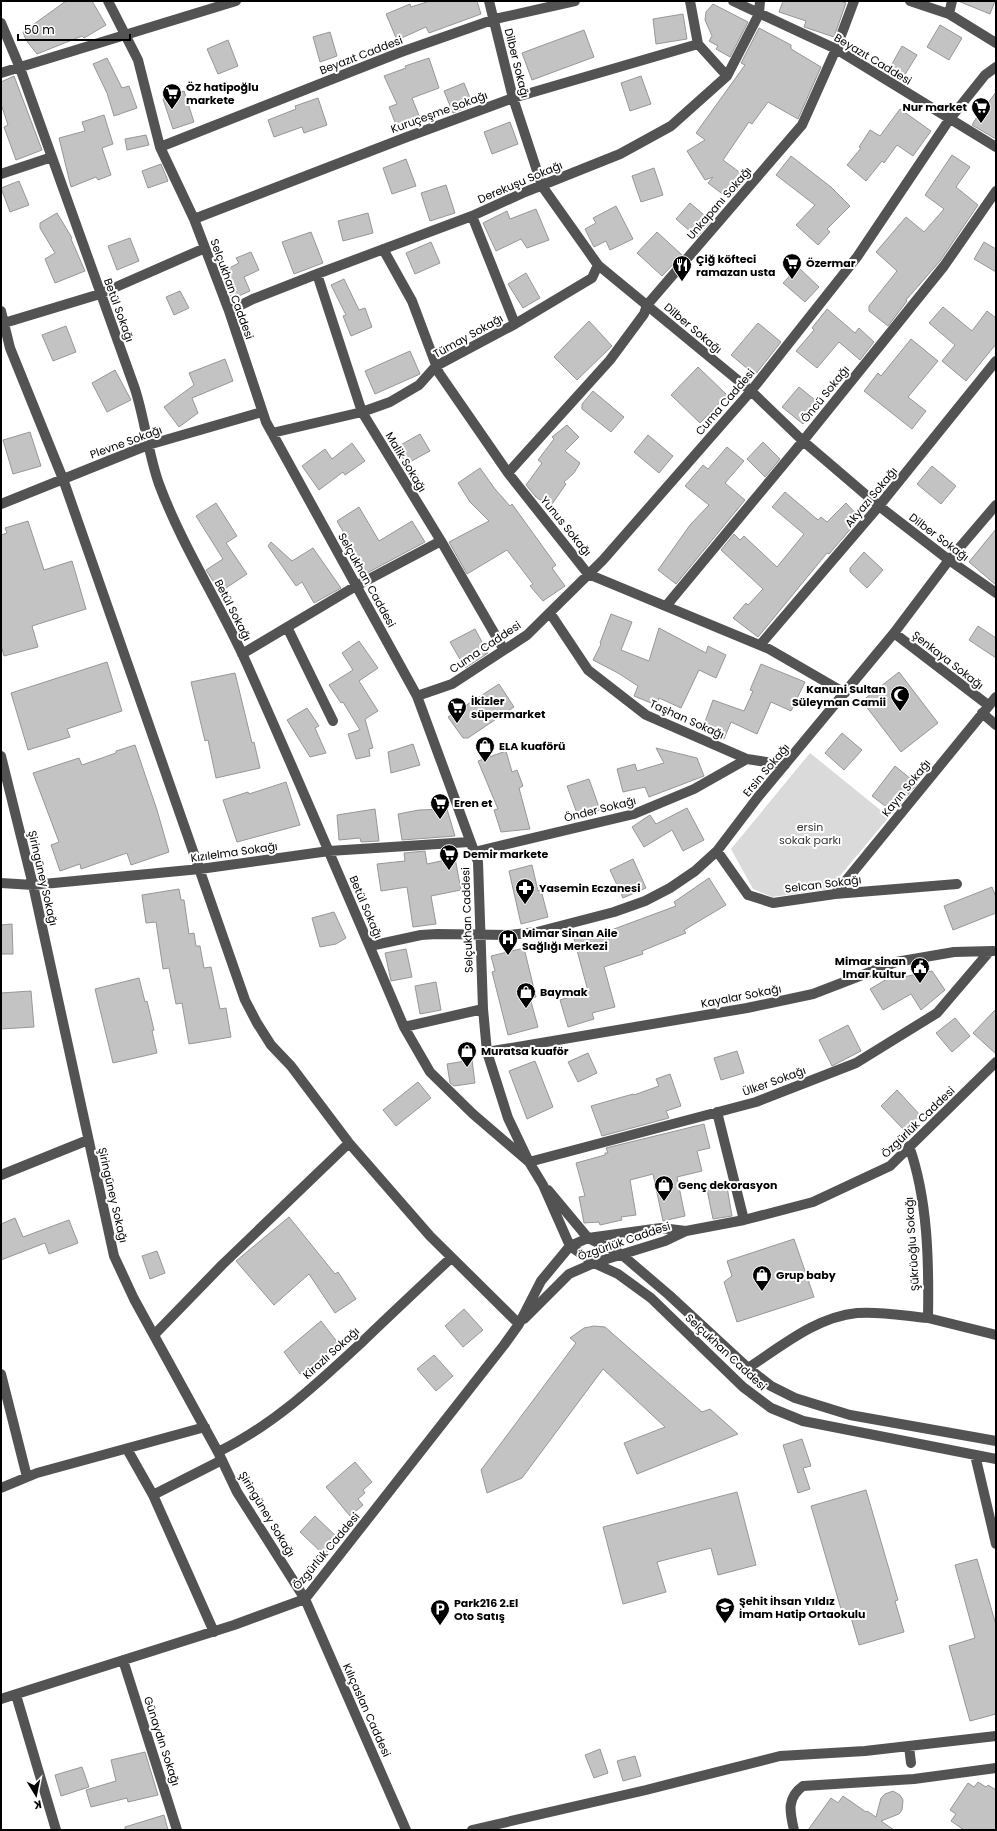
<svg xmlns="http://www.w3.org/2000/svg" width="997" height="1831" viewBox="0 0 997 1831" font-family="Poppins,sans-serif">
<rect width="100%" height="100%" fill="#fff"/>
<!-- green -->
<path fill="#dadada" d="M810 753 889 817 829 889 772 897 753 889 731 849Z"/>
<!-- building -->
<path fill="#c3c3c3" stroke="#979797" d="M66 1H92L106 25 84 38 82 36 37 54 26 40 23 32Z
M430 1H477L481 14 429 33 426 27 397 40 386 14 410 4 411 7Z
M783 1H840L846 3 834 37 804 27 806 21 779 12Z
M958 1H995L990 14Z
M713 4 748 22 730 57 716 49 718 46 709 41 712 36 705 20 706 12Z
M683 14 687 39 656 44 653 19Z
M940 25 962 38 949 60 927 47Z
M759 28 791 45V49L821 67 798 119 768 102 752 124 749 122 723 160 746 177 741 183 743 184 729 199 708 183 713 177 705 180 687 151 705 140 696 133 745 65 741 63Z
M584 30 594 57 532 80 522 53Z
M330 32 337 56 320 62 313 37Z
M228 40 238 66 218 74 207 49Z
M902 46 917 55 901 81 887 73Z
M107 58 122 88 129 86 137 108 114 116 107 93 93 64Z
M429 58 439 88 412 98 420 118 397 127 389 107 397 104 384 76 406 68 405 66Z
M14 76 42 150 16 160 4 127 8 125 1 104V82Z
M641 76 651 104 630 111 621 83Z
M464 83 473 105 453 113 444 91Z
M184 91 194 122 173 129 163 99Z
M996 92V139L972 125 986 102 988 103Z
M318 98 327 125 304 133 302 127 274 137 268 120 296 109 295 106Z
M900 109 931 131 913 156 897 145 884 163 882 161 866 181 847 165 861 148 859 147 870 130 880 136Z
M104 115 113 144 102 148 111 175 98 180 96 177 71 187 59 138 85 131 82 122Z
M510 122 518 144 492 154 484 132Z
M146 135 149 145 127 150 125 139Z
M952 155 970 167 956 187 978 205 940 261 906 300 907 301 888 326 869 311V306L897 271 876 252 906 217 924 232 944 209 925 195Z
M791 156 831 187 850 206 827 229 830 232 818 245 796 225 815 205 776 175Z
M406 159 416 186 392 194 383 168Z
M161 164 168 181 148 188 142 171Z
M654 168 663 195 641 202 632 176Z
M19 181 29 205 10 212 1 188Z
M446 185 455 213 430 221 421 193Z
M690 203 711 221 697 237 676 219Z
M616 206 633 239 610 250 606 241 594 247 585 229 596 223 593 218Z
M536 209 549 240 527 248 521 239 496 251 483 223 507 211 510 219Z
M57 213 72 238 71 239 85 271 55 283 45 259 55 253 40 228V223Z
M368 213 373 233 343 241 338 221Z
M311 232 323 263 294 274 282 242Z
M657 232 682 255 662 276 637 253Z
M130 238 139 261 117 270 108 246Z
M431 242 440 263 415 274 406 253Z
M984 242 996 249V272L974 259Z
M251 252 259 270 244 277 250 291 232 299 221 272 239 263 236 258Z
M798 267 819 287 805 302 783 283Z
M526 273 540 298 523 308 508 284Z
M344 279 359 310 365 308 372 327 351 336 343 316 346 315 331 285Z
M180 291 189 308 174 315 166 297Z
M943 307 972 331 987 311 996 318V344L966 381 942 361 955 345 929 323Z
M827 309 855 333 859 328 874 342 860 360 839 342 817 368 796 351 814 330 812 328Z
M589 321 612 346 577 380 554 357Z
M758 323 781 342 755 375 731 355Z
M66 326 76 352 53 361 42 335Z
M911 339 938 361 908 397 926 411 912 429 864 391 878 373 881 376Z
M410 351 420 374 375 394 365 371Z
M225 359 233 381 192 398 198 413 179 427 164 407 194 385 189 373Z
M698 367 727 395 700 423 671 395Z
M115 370 131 400 107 412 92 383Z
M799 387 820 404 803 424 782 407Z
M593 391 624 417 611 432 582 409V404Z
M567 425 579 437 565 451 580 463 574 473 564 482 566 484 550 507 536 497 526 485 542 463 538 460 554 439 552 437Z
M30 432 41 466 13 474 3 440Z
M420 434 430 451 406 464 397 447Z
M648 435 673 456 659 473 634 452Z
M763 442 780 459 765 477 747 459Z
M352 443 365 461 345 475 343 472 319 490 302 466 325 449 332 459Z
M727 447 744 461 725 483 745 500 676 584 658 570 690 525 709 505 685 486 703 465 708 469Z
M932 466 956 486 941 504 917 484Z
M480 468 495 489 510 506 512 504 556 565 552 568 565 586 543 601 530 586 533 584 507 550 467 574 449 542 489 521 470 502 458 483Z
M785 492 818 520 821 517 827 522 846 503 860 518 829 554 827 553 758 637 733 618 746 603 748 605 763 589 721 550 734 534 740 540 744 536 777 567 804 534 772 507Z
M216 503 237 536 226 543 247 574 220 592 206 570 223 559 196 516Z
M359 507 379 541 412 521 425 542 367 573 337 521Z
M28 521 44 570 72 561 86 609 32 626 38 647 4 656 1 645V535L7 533 5 528Z
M996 529V585L969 562Z
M271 542 292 561 313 548 341 588 314 603 302 582 296 586 268 546Z
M864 552 883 570 867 588 850 572V568Z
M611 614 632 622 621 650 649 661 659 628 706 653 708 646 726 655 716 678 699 670 681 708 659 698 656 705 634 696 638 686 618 673 593 660 601 644 600 643Z
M978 626 996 638V658L969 640Z
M475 629 488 653 465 668 450 642Z
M359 641 378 668 359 681 378 711 365 719 373 748 369 749 370 756 356 759 348 734 360 730 343 702 341 703 329 685 353 670 342 653Z
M107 662 122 711 67 729 70 737 28 750 11 693Z
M761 664 805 682 791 711 771 702 757 734 731 722 724 739 702 730 713 700 744 711 753 691 750 690Z
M899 672 938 723 901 752 862 701Z
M235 673 252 743 254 742 260 768 216 778 208 740 205 741 191 682Z
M499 684 514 707 468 738H463L448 717Z
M307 708 319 726 315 728 326 753 310 757 287 720Z
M842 733 862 750 844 770 825 753Z
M413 744 420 765 391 773 388 752Z
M135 745 157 810 169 852 131 865 127 853 81 869 80 864 60 871 51 845 59 842 33 773 79 758 82 765 116 753V751Z
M656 748 697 758 704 776 649 797 645 787 623 792 617 769 635 764 637 771 664 763Z
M506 751 512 772 517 770 523 786 519 788 530 829 501 832 494 810 498 809 478 761Z
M895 766 917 784 893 812 872 796Z
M589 779 600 810 578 816 567 786Z
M286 782 300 825 237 842 223 800 248 792 249 794Z
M687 808 704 840 683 851 672 830 644 847 632 827 650 815 656 824Z
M375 809 379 841 361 842 360 838 339 840 337 815Z
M447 809 455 836 402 840 398 814 419 810Z
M425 851 427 864 455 858 461 890 431 896 436 924 413 927 407 887 381 891 377 864 405 861 404 853Z
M633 859 646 888 623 898 610 870Z
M532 865 538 891 541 890 548 917 521 924 509 871Z
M709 878 726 905 684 930 686 933 642 951 643 954 604 967 615 1007 592 1013 594 1019 568 1027 560 1000 588 991 574 939 606 932 676 906 674 902Z
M992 887 996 897V913L953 930 944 906Z
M179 889 181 900H184L189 934 194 933 196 946H200L204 968 211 967 220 1009 226 1008 231 1037 189 1044 182 1003 176 1004 169 968 163 969 156 922 146 923 142 895Z
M334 912 346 938 336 944 320 947 312 918Z
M12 924 13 954H1V925Z
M524 948 536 997 530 998 538 1027 508 1035 492 972 495 971 491 956Z
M406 949 412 977 391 981 385 953Z
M932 971 945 990 921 1010 911 994 883 1010 870 989 892 976 894 979Z
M139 978 145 1002 147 1001 154 1030 152 1031 157 1053 113 1063 95 989Z
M436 982 441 1010 420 1014 415 986Z
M31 991 34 1027 1 1029V993Z
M996 1009V1054L973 1033Z
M955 1018 970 1036 952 1052 936 1033Z
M848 1025 861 1051 832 1066 819 1040Z
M737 1051 744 1073 721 1080 714 1058Z
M588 1053 597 1073 578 1082 568 1062Z
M472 1060 475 1083 454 1086 450 1083 447 1064Z
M535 1061 553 1107 527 1119 509 1071Z
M670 1074 681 1106 666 1111 669 1118 602 1136 591 1106 633 1094 634 1095 659 1086 656 1079Z
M418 1082 431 1098 396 1126 383 1110Z
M897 1090 921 1116 905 1131 881 1106Z
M704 1124 710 1148 697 1151 702 1171 677 1177 685 1216 663 1221 653 1174 630 1180 636 1215 621 1217 622 1220 600 1225 599 1222 584 1223 579 1197 585 1196 576 1163 605 1155V1153H608L606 1148Z
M726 1181 732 1216 713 1219 706 1185Z
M289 1217 335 1274 338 1272 356 1299 335 1313 309 1274 274 1305 236 1261Z
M15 1218 23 1237 69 1220 78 1243 49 1254 45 1243 1 1260V1224Z
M794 1239 814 1297 737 1322 724 1282 732 1276 727 1261Z
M157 1251 165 1273 150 1279 142 1256Z
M464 1309 483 1330 463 1347 445 1326Z
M321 1321 338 1343 300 1374 284 1352Z
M594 1326 605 1327 702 1412 710 1409 738 1434 637 1474 624 1443 665 1427 603 1369 522 1478 487 1493 481 1470 576 1343 570 1338 584 1328Z
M434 1355 453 1376 436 1391 417 1369Z
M802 1439 811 1466 803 1468 810 1489 798 1493 783 1445Z
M355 1462 372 1482 363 1490 365 1493 358 1499 363 1505 350 1516 326 1487Z
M866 1490 898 1600 895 1601 904 1632 859 1645 850 1614 843 1616 811 1506Z
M737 1492 756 1565 718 1575 711 1548 657 1562 666 1592 623 1604 603 1527Z
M315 1516 339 1539 324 1555 300 1532Z
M977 1559 996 1625V1714L970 1721 949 1646 975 1638 955 1565Z
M600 1749 608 1773 594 1778 585 1755Z
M145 1752 158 1795 128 1802 127 1798 91 1807 86 1790 116 1781 111 1760Z
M635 1756 641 1776 623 1781 617 1761Z
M82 1767 89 1787 61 1796 55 1775Z
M978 1782 986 1787 988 1785 996 1790V1830H964L951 1821 956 1814 950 1810 968 1783 974 1787Z
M893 1791 900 1795 903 1800 902 1810 899 1814 881 1821 894 1830H808L831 1798 838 1803 843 1796 866 1812 867 1811 876 1817 881 1798 885 1794Z
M164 1815 168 1830H125V1827Z"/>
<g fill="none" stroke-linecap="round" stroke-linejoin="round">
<!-- minor -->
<path stroke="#535353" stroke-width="10" d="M108 1 138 60 160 147 194 219 229 311 266 422 417 696 478 862 483 1009 487 1052 508 1118 529 1162 543 1185 570 1246 594 1263 618 1274 651 1298 743 1387 771 1408 803 1421 996 1459
M489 1 513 98 542 186 598 265 751 391 803 441 879 506 949 560 996 593
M690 1 698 44 727 76
M733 1 836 49 996 147
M910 1 949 14 996 43
M949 14 952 1
M1 23 20 68 135 389C145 420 148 453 159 484 182 546 219 602 246 662 300 783 352 905 404 1027L430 1072 473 1114 529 1162 756 1102 856 1063 937 1013 989 952
M1 73 236 1
M160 147 401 52 495 19 575 1
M1 174 52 157
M472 216 515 324
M194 219 407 137 513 98 698 44
M383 249 412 301 439 373 508 473 588 574 769 649 845 693
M317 274 362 412 441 541 504 650
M1 311 10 348 63 479 245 1000 257 1023 271 1045 291 1066 349 1143 430 1236 519 1324
M229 311 253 299 317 274 472 216 525 192 620 154 671 126 727 76 759 14 760 1
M1 324 100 294 205 248
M272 433 362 412 390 402 419 385 436 366 515 324 592 278 598 265
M508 473 610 360 644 314 647 305 802 125 836 49 854 1
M1 504 148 445 262 412
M666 606 803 441 944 266 996 191
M550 613 588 670 646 715 747 759 785 765
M287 627 333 721
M894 633 988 705
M760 645 879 506 996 361
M242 654 356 586 441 541
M417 696 452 684 527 635 603 560 751 391 857 257 949 120 985 75 996 67
M982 713 996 725
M1 756 33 885 114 1256 134 1299 218 1452 237 1492 305 1599 406 1830
M717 851 748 895 773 903 835 894 957 884
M474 852 634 814 694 789 747 759
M1 883 33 885 200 869 329 851 469 842
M835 894 996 697
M370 946 421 935 437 934 509 935 537 932 614 912 645 901 670 888 695 871 717 851 758 797 894 633 949 560 996 505
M404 1027 483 1009
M487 1052 747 1008 813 994 896 962 954 952 993 951
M717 1112 744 1220
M909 1146C928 1199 929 1263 928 1318L996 1335
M1 1175 88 1140
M548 1190 588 1238 621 1254 669 1295 748 1368 771 1386 795 1398 850 1415 996 1441
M524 1319 569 1274 594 1263 665 1241 686 1231
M154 1335 222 1265 349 1143
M748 1368C782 1346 816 1317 857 1313 880 1311 905 1316 928 1318
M1 1374 27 1477
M127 1449 153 1495 214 1632
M218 1452C272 1426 317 1384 360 1344 390 1315 420 1287 451 1258
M975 1455 996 1544
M1 1488 37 1473 205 1427
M153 1495 222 1460
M123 1660 177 1830
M16 1695 56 1830
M1 1699 234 1625 305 1599 504 1345 519 1324 541 1281 570 1246 588 1238 661 1228 686 1231 744 1220 813 1202 890 1166 996 1062
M909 1746 911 1763
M472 1830 646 1790 780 1756 865 1751 996 1736
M794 1830C790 1813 786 1798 803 1786L914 1779 996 1768"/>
</g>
<!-- icons -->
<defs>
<g id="supermarket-pin" transform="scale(1)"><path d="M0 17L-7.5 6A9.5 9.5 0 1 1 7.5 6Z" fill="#000" stroke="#fff"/><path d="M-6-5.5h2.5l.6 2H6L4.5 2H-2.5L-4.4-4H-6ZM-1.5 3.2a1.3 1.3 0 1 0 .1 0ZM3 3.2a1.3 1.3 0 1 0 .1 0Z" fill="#fff"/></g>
<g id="restaurant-pin" transform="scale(1)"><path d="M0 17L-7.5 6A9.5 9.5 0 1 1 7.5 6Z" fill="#000" stroke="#fff"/><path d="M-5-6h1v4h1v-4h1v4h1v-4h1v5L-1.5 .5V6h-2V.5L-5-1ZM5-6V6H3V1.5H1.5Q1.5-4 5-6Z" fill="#fff"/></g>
<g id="mosque-pin" transform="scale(1)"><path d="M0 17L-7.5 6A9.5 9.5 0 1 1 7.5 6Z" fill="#000" stroke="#fff"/><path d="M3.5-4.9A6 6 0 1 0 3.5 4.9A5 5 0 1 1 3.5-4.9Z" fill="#fff"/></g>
<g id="shop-pin" transform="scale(1)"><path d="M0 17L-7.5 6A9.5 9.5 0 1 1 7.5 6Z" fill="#000" stroke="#fff"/><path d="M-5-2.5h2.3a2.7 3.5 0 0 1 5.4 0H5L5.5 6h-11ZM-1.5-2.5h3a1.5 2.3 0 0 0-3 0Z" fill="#fff"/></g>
<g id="pharmacy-pin" transform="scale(1)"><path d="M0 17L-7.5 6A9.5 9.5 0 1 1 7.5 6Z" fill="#000" stroke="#fff"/><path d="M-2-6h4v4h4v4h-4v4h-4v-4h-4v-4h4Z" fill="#fff"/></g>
<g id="hospital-pin" transform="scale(1)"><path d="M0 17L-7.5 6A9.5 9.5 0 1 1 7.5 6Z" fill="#000" stroke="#fff"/><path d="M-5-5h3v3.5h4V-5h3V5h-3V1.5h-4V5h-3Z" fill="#fff"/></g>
<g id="civic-pin" transform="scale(1)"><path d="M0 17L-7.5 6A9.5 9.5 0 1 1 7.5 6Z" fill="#000" stroke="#fff"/><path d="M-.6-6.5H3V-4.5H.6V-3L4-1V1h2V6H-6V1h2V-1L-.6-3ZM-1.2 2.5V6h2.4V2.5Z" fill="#fff"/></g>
<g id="school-pin" transform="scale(1)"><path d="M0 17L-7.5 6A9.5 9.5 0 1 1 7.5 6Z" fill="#000" stroke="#fff"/><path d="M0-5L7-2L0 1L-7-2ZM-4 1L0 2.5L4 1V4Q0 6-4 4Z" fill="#fff"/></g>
<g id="parking-pin" transform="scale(1)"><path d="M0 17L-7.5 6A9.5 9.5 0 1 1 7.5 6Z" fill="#000" stroke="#fff"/><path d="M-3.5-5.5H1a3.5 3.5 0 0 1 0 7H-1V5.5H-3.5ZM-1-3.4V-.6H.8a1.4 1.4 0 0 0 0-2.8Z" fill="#fff"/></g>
</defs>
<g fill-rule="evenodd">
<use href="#supermarket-pin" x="172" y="93"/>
<use href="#supermarket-pin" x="981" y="107"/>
<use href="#supermarket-pin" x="792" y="263"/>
<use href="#restaurant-pin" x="682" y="265"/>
<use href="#mosque-pin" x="900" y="695"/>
<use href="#supermarket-pin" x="457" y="707"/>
<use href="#shop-pin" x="485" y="746"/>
<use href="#supermarket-pin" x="440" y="803"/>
<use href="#supermarket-pin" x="449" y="854"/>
<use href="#pharmacy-pin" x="525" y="888"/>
<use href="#hospital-pin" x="508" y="939"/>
<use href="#civic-pin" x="920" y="967"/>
<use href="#shop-pin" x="526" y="992"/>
<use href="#shop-pin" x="467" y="1051"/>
<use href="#shop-pin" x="664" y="1185"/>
<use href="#shop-pin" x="762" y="1275"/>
<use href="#school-pin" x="725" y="1607"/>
<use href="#parking-pin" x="440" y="1609"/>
</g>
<g text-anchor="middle" stroke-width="4" stroke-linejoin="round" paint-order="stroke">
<!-- street labels -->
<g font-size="11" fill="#000" stroke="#fff">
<text transform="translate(361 55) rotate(-21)" y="4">Beyazıt Caddesi</text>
<text transform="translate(873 59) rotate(31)" y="4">Beyazıt Caddesi</text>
<text transform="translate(517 63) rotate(76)" y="4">Dilber Sokağı</text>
<text transform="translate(439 112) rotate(-20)" y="4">Kuruçeşme Sokağı</text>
<text transform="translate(520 182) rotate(-23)" y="4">Derekuşu Sokağı</text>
<text transform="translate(719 203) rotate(-49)" y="4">Unkapanı Sokağı</text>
<text transform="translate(232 289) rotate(70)" y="4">Selçukhan Caddesi</text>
<text transform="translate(119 310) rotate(70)" y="4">Betül Sokağı</text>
<text transform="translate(693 328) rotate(40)" y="4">Dilber Sokağı</text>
<text transform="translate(468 336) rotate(-29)" y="4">Tümay Sokağı</text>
<text transform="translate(825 394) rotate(-51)" y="4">Öncü Sokağı</text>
<text transform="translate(725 402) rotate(-49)" y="4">Cuma Caddesi</text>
<text transform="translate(126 442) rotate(-20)" y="4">Plevne Sokağı</text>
<text transform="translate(406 462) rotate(59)" y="4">Malik Sokağı</text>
<text transform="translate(871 497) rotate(-50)" y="4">Akyazı Sokağı</text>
<text transform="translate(566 526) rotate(51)" y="4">Yunus Sokağı</text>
<text transform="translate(939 537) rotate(37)" y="4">Dilber Sokağı</text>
<text transform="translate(367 580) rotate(61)" y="4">Selçukhan Caddesi</text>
<text transform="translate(233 610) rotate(63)" y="4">Betül Sokağı</text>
<text transform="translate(485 647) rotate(-34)" y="4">Cuma Caddesi</text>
<text transform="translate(948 660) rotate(38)" y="4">Şenkaya Sokağı</text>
<text transform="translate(687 719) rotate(24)" y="4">Taşhan Sokağı</text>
<text transform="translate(766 770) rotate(-50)" y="4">Ersin Sokağı</text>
<text transform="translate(906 788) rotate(-51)" y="4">Kayın Sokağı</text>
<text transform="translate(600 809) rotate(-14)" y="4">Önder Sokağı</text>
<text transform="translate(234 852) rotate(-8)" y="4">Kızılelma Sokağı</text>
<text transform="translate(43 878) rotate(77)" y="4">Şiringüney Sokağı</text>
<text transform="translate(823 884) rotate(-7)" y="4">Selcan Sokağı</text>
<text transform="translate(366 907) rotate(67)" y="4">Betül Sokağı</text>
<text transform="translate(467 920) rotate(-92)" y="4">Selçukhan Caddesi</text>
<text transform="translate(741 996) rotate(-11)" y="4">Kayalar Sokağı</text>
<text transform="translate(774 1081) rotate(-20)" y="4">Ülker Sokağı</text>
<text transform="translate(918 1122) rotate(-44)" y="4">Özgürlük Caddesi</text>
<text transform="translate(113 1195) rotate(77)" y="4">Şiringüney Sokağı</text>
<text transform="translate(624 1241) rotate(-19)" y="4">Özgürlük Caddesi</text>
<text transform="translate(912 1244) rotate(-94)" y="4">Şükrüoğlu Sokağı</text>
<text transform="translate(726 1352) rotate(43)" y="4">Selçukhan Caddesi</text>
<text transform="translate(331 1353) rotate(-42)" y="4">Kirazlı Sokağı</text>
<text transform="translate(267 1514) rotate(59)" y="4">Şiringüney Sokağı</text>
<text transform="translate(326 1551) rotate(-50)" y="4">Özgürlük Caddesi</text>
<text transform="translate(367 1710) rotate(66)" y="4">Kılıçaslan Caddesi</text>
<text transform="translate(162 1741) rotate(72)" y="4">Günaydın Sokağı</text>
</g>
<!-- poi labels -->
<g font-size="11" font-weight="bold" fill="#000" stroke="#fff" text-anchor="start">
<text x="186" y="91">ÖZ hatipoğlu<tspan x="186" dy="13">markete</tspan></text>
<text x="967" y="111" text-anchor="end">Nur market</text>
<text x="696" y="263">Çiğ köfteci<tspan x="696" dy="13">ramazan usta</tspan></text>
<text x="806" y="267">Özermar</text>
<text x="886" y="693" text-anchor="end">Kanuni Sultan<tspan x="886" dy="13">Süleyman Camii</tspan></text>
<text x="471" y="705">İkizler<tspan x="471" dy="13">süpermarket</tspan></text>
<text x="499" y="750">ELA kuaförü</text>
<text x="454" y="807">Eren et</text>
<text x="463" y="858">Demir markete</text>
<text x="539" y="892">Yasemin Eczanesi</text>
<text x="522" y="937">Mimar Sinan Aile<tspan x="522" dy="13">Sağlığı Merkezi</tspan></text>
<text x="906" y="965" text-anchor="end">Mimar sinan<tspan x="906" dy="13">lmar kultur</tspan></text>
<text x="540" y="996">Baymak</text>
<text x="481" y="1055">Muratsa kuaför</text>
<text x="678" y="1189">Genç dekorasyon</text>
<text x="776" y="1279">Grup baby</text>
<text x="739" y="1605">Şehit İhsan Yıldız<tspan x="739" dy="13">İmam Hatip Ortaokulu</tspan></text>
<text x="454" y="1607">Park216 2.El<tspan x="454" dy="13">Oto Satış</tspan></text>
</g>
<!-- park labels -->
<g font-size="11" fill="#313131" stroke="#fff">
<text x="810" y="831">ersin<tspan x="810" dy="13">sokak parkı</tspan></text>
</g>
</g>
<!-- border -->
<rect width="997" height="1831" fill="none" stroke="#000000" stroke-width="4"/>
<!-- north arrow -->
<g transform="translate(36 1795) rotate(170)" stroke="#ffffff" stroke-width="3" paint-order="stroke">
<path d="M0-3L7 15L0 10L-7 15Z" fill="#000000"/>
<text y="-6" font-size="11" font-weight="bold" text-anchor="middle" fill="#000000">K</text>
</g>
<!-- scale -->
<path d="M18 34v6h112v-6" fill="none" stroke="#000000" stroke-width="2"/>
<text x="24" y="34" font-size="12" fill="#000000" stroke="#ffffff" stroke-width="3" paint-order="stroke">50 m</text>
</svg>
